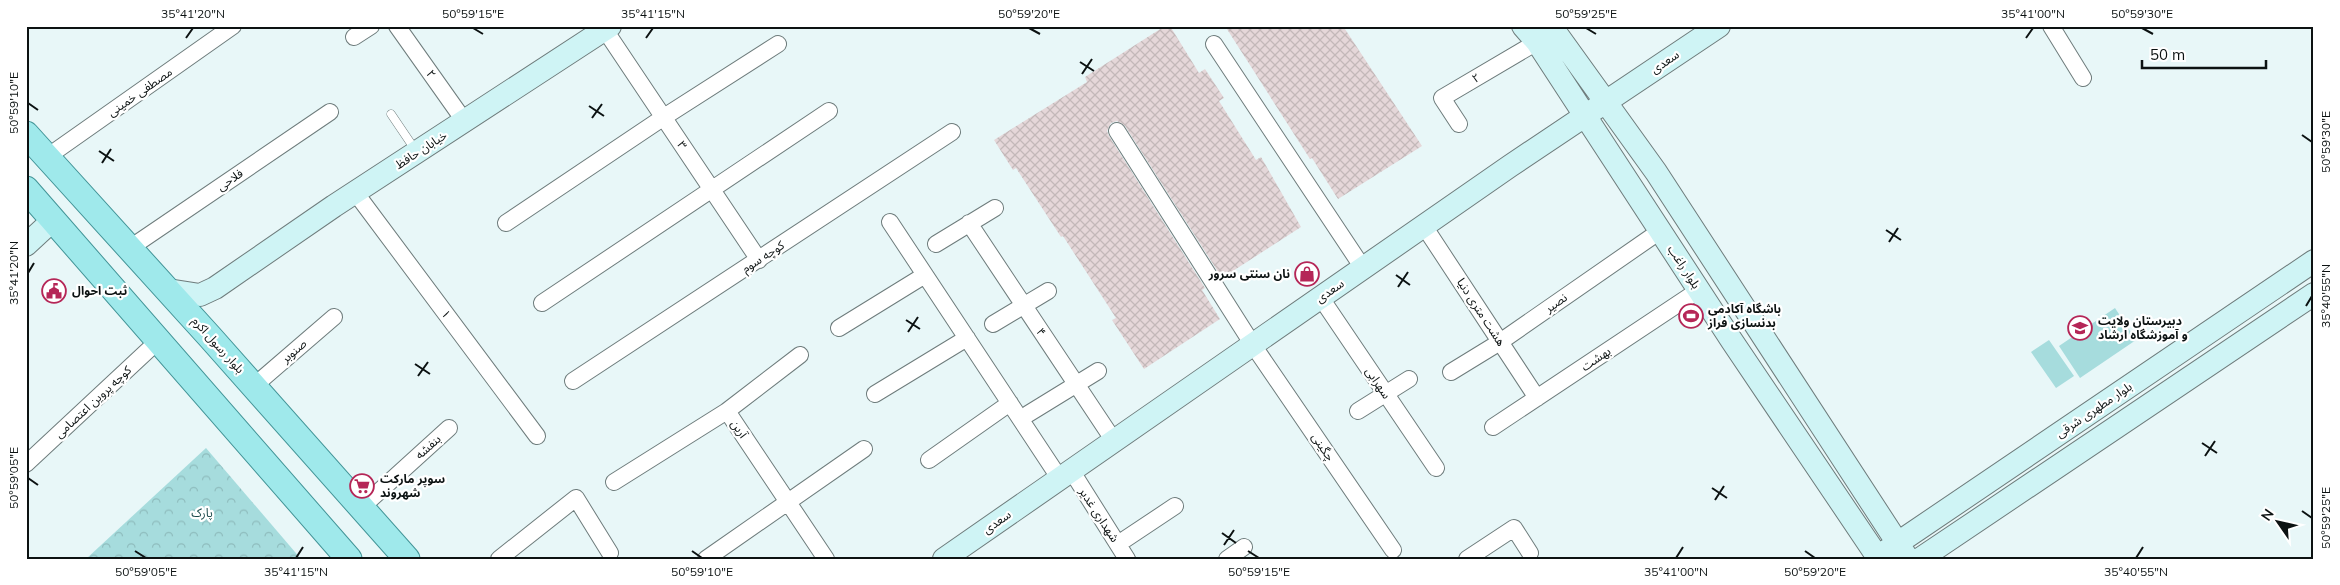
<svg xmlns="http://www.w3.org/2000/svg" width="2340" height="585" viewBox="0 0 2340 585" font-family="Mulish,'Noto Sans Arabic',sans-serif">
<defs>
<pattern id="park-crowns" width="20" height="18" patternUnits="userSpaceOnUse" patternTransform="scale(1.25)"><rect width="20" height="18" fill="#a6dcdd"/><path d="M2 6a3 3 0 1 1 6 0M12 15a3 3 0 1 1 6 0" fill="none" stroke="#8ebcbd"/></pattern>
<pattern id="building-cross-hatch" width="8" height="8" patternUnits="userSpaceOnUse" patternTransform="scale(1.25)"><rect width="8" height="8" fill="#e5d7d9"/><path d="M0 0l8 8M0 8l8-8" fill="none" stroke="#c3b8b9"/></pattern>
</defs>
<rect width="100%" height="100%" fill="#e8f7f8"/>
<!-- grass -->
<path fill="#a6dcdd" d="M2115 308 2136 340 2080 378 2059 346Z
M2049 340 2074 376 2056 388 2031 352Z"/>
<!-- park -->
<path fill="url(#park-crowns)" d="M206 448 301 559H86Z"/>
<!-- building -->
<path fill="url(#building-cross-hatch)" d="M1165 26H1170L1199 73 1205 69 1224 98 1219 101 1256 160 1261 157 1301 227 1222 278 1125 126 1117 121 1111 123 1107 131 1109 136 1205 288 1202 290 1220 319 1144 369 1112 320 1116 318 1063 236 1061 237 1016 168 1013 170 994 140 1087 82 1085 77Z
M1225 26H1343L1422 146 1338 199 1312 158 1310 159Z"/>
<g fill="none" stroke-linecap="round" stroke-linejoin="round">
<!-- lane casing -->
<g stroke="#6e7c7c" stroke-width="9">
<path id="lane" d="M391 114 416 151"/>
</g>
<!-- street casing -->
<g stroke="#6e7c7c" stroke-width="18">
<path id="street" d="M397 26 465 122
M2051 26 2083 78
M605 30 759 260
M354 37 371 26
M1214 44 1363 268
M1459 124 1442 98 1537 42
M1117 131 1253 345 1393 550
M47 157 233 26
M355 192 537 436
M890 222 1060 479
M506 223 664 117 778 44
M969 223 1114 441
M1424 226 1537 398
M936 244 995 208
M130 248 330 112
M1321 298 1436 468
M542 303 829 111
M993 324 1048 291
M839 328 925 275
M1451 372 1500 342 1660 231
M573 381 952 132
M254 386 334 317
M875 394 967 338
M727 411 800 355
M1358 411 1409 379
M1028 414 1098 371
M1493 427 1699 290
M929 460 1010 403
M26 464 159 340
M1071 470 1127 559
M614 482 727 411 826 559
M362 507 449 428
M1118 544 1175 506
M499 559 576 498 610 553
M706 559 864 449
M1227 559 1244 547
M1467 559 1514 528 1530 553"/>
</g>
<!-- secondary casing -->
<g stroke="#6e7c7c" stroke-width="24">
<path id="secondary" d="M1523 26 1537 42 1732 341 1879 559
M1551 26 1656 172 1908 559
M26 245 53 220
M168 290 200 295 215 288 334 206 610 26
M1886 551 2314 261
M944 559 1510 166 1719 26
M1920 559 2314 294"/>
</g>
<!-- primary casing -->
<g stroke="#429497" stroke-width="27">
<path id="primary" d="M26 134 210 337 407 559
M26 189 349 559"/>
</g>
<!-- lane -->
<use href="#lane" stroke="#fff" stroke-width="8"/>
<!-- street -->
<use href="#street" stroke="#fff" stroke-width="16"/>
<!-- secondary -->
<use href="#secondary" stroke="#cff4f5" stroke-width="22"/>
<!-- primary -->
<use href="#primary" stroke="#9fe9eb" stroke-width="25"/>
</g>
<!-- ticks -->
<path fill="none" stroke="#0c1212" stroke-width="2" d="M473 28 483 34M1029 28 1040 34M1586 28 1596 34M2142 28 2153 34M186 38 193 28M646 38 653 28M2026 38 2033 28M1080 62 1094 71M1082 74 1092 59M28 103 38 110M589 106 604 116M592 118 602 104M2302 135 2312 142M99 151 114 161M102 163 111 149M1886 230 1901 240M1889 242 1898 228M28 273 34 263M1396 275 1410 285M1398 287 1408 272M2306 306 2312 296M906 320 920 329M908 332 918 317M415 364 430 374M418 376 428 362M2202 443 2217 453M2205 456 2215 441M28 478 38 485M1712 488 1727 498M1715 500 1724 486M2302 511 2312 518M1222 533 1236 543M1224 545 1234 530M135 551 146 558M692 551 702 558M1248 551 1259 558M1805 551 1815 558M296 558 303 547M1676 558 1683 547M2136 558 2143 547"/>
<!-- icons -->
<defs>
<g id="shop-ring" transform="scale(1.25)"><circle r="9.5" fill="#fff" stroke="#b52657" stroke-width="1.5"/><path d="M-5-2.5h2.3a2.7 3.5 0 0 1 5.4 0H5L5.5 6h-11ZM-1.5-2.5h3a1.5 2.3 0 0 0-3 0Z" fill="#b52657"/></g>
<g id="civic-ring" transform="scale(1.25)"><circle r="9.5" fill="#fff" stroke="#b52657" stroke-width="1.5"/><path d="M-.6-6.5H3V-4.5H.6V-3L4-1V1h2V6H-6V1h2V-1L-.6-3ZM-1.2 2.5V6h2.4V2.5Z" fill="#b52657"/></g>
<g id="stadium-ring" transform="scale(1.25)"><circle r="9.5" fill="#fff" stroke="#b52657" stroke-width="1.5"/><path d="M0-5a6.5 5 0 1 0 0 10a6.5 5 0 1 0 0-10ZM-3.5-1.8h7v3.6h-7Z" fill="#b52657"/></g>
<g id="school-ring" transform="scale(1.25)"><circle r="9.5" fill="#fff" stroke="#b52657" stroke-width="1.5"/><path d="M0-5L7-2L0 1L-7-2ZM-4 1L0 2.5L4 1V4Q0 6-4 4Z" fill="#b52657"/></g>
<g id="supermarket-ring" transform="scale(1.25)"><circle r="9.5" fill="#fff" stroke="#b52657" stroke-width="1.5"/><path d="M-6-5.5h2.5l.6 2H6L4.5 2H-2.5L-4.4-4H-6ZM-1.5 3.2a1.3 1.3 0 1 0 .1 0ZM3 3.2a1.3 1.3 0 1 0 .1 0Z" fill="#b52657"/></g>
</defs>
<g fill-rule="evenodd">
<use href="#shop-ring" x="1307" y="274"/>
<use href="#civic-ring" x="54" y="291"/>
<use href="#stadium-ring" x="1691" y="316"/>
<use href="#school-ring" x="2080" y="328"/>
<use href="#supermarket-ring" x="362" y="486"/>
</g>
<g text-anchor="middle" stroke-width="4.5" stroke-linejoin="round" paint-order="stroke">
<!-- street labels -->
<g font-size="12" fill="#0c1212" stroke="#fff">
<text transform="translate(1665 62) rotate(-34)" y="4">سعدی</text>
<text transform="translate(431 74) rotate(55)" y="4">۲</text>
<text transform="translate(1476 78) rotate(-30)" y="4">۲</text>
<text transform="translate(140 92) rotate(-35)" y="4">مصطفی خمینی</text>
<text transform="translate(682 145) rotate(56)" y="4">۳</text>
<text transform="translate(421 150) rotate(-33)" y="4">خیابان حافظ</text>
<text transform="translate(230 180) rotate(-34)" y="4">فلاحی</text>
<text transform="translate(763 257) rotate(-33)" y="4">کوچه سوم</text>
<text transform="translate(1684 267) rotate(57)" y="4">بلوار راغب</text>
<text transform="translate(1330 291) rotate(-35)" y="4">سعدی</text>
<text transform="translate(1556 303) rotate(-35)" y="4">نصیر</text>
<text transform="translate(1481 312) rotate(57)" y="4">هشت متری دنیا</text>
<text transform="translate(446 314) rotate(53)" y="4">۱</text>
<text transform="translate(1041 332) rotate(56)" y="4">۴</text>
<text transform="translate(218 345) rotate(48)" y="4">بلوار رسول اکرم</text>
<text transform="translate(294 351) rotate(-41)" y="4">صنوبر</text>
<text transform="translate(1596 359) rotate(-34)" y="4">بهشت</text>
<text transform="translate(1378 383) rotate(56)" y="4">سهرابی</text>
<text transform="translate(93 402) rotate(-43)" y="4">کوچه پروین اعتصامی</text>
<text transform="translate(2094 410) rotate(-34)" y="4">بلوار مطهری شرقی</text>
<text transform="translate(739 429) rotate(55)" y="4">آرین</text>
<text transform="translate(428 447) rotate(-42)" y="4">بنفشه</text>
<text transform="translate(1323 447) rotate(56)" y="4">چگینی</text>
<text transform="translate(1099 515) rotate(57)" y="4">شهداری غدیر</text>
<text transform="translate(997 522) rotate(-35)" y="4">سعدی</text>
</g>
<!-- poi labels -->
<g font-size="12" font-weight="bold" fill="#0c1212" stroke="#fff" text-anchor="start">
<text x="1290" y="278" text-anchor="end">نان سنتی سرور</text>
<text x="72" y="295">ثبت احوال</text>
<text x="1708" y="313">باشگاه آکادمی<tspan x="1708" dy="14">بدنسازی فراز</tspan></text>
<text x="2098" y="325">دبیرستان ولایت<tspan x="2098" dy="14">و آموزشگاه ارشاد</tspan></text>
<text x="380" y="483">سوپر مارکت<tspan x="380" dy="14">شهروند</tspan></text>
</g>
<!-- park labels -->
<g font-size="12" fill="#19494b" stroke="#fff">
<text x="202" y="517">پارک</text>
</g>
</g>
<!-- border -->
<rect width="2340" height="585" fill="none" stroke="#ffffff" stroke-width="55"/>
<!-- north arrow -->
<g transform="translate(2278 522) rotate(304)" stroke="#ffffff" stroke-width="4" paint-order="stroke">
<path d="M0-4L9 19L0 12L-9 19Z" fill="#0c1212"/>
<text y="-8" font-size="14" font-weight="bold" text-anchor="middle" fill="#0c1212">N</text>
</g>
<!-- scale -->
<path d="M2142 60v8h124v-8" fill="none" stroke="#0c1212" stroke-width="2.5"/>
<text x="2150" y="60" font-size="15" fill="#0c1212" stroke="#ffffff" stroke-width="4" paint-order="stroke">50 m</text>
<rect x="28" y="28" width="2284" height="530" fill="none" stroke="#0c1212" stroke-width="2"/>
<g font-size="12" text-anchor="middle" fill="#0c1212">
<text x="193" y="18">35°41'20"N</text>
<text x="473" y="18">50°59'15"E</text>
<text x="653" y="18">35°41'15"N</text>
<text x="1029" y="18">50°59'20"E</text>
<text x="1586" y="18">50°59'25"E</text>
<text x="2033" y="18">35°41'00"N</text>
<text x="2142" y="18">50°59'30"E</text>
<text transform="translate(14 103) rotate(-90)" y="4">50°59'10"E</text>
<text transform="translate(2326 142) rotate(-90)" y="4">50°59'30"E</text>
<text transform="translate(14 273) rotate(-90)" y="4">35°41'20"N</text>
<text transform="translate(2326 296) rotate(-90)" y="4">35°40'55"N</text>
<text transform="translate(14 478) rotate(-90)" y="4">50°59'05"E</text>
<text transform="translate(2326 518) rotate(-90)" y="4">50°59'25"E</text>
<text x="146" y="576">50°59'05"E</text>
<text x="296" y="576">35°41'15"N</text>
<text x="702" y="576">50°59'10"E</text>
<text x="1259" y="576">50°59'15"E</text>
<text x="1676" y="576">35°41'00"N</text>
<text x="1815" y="576">50°59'20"E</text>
<text x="2136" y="576">35°40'55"N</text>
</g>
</svg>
